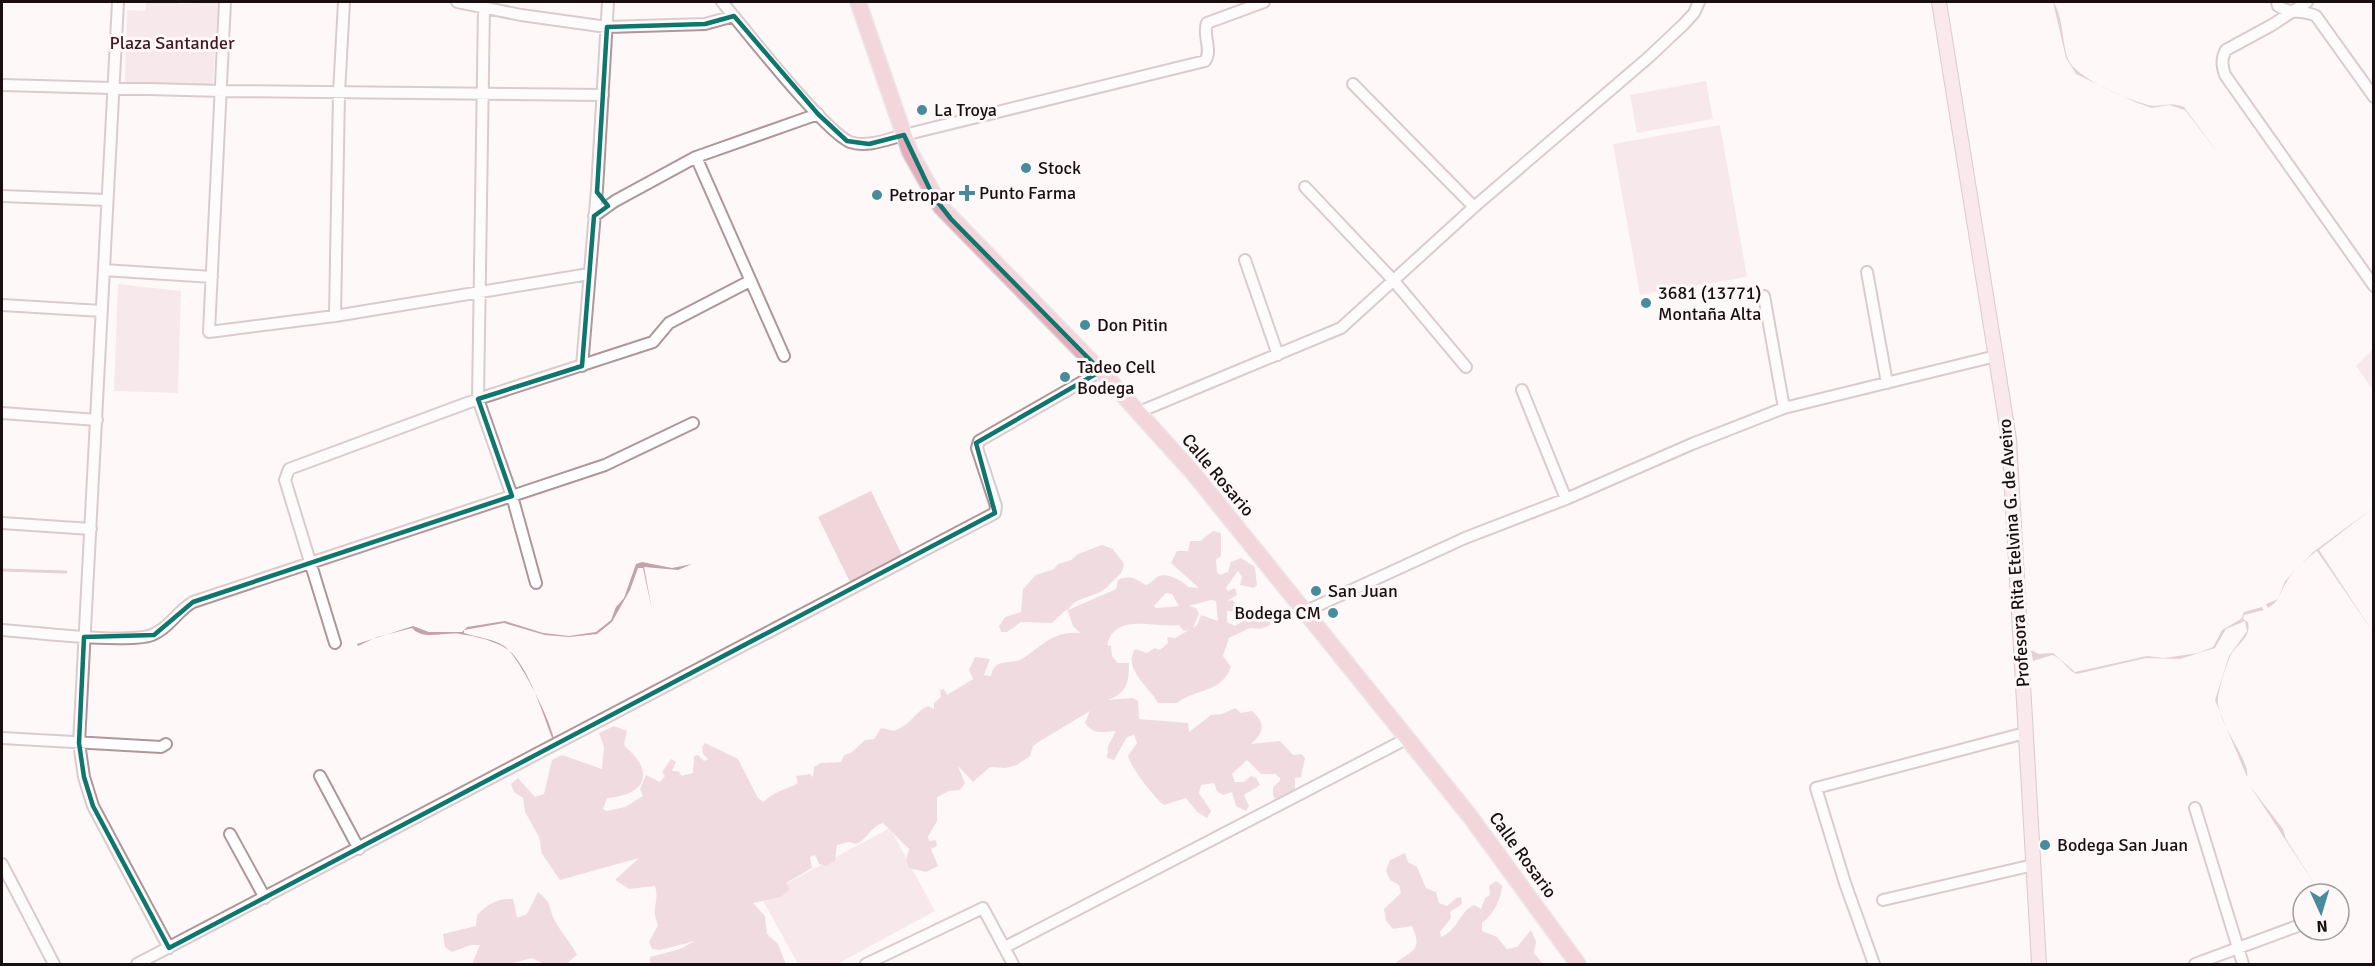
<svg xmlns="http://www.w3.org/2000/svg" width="2375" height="966" viewBox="0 0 2375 966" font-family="Signika,sans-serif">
<rect width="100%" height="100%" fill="#fef8f9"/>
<!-- green -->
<path fill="#f0d6db" d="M146 2H179V4L218 2 213 85 125 82 127 10 146 11Z
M1706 81 1713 119 1637 133 1630 95Z
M1720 125 1747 277 1640 295 1613 144Z
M118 284 181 291 178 393 114 391Z
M2373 349V390L2356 366Z
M871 491 903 557 850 582 818 517Z
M890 828 935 911 837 964H798L761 897Z"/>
<!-- forest -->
<path fill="#dfbbc1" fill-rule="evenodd" d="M1213 531 1221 533V556L1216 560 1217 572 1220 575 1228 572 1231 562 1241 558 1255 567 1257 585 1254 588 1240 585 1242 577 1238 571 1226 588 1228 591 1235 588 1237 595 1227 601 1233 600 1238 607 1233 611H1227V622L1235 626C1247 618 1256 615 1270 619V625L1261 629 1250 628 1229 638 1223 656 1231 667C1222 693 1194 689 1177 703H1158C1147 684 1123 669 1135 649L1147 653 1155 648 1160 650 1168 643 1167 637 1175 638 1189 630 1184 631 1179 625C1155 629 1116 611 1107 645L1111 646 1112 656 1118 663H1129C1129 683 1127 693 1108 700L1133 698 1138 701 1139 719 1188 723 1189 732 1211 715 1222 714 1235 708 1241 713 1252 711C1266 723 1264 733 1251 744L1280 741 1293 755 1301 754 1305 758 1301 777 1295 778V793L1278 801 1273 796V787L1280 781V778L1275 774H1261L1247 760 1232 774 1235 782H1244L1251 776 1256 778 1260 785 1244 795 1249 806 1246 811 1236 806 1232 792 1223 795 1217 791 1214 783 1201 785 1199 793 1211 811 1207 818 1197 812 1186 798 1164 805C1155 799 1130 766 1128 756L1137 743 1134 735 1127 737 1114 760 1107 758 1108 746 1116 731C1104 732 1093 735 1085 723L1090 711 1040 741 1033 746 1030 756 1017 765 1005 768 990 767 973 782 958 766 965 783 960 790 949 791 937 797V821L928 837 929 841 936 840 937 846 931 849 938 866 926 872 909 868 906 860 909 849 883 823C870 827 868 838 857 844L848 842 837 845 835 861 826 866 819 864 815 855 810 857 812 868 786 883 790 889 781 897 753 903 765 916 767 934 778 944 786 964H650V957L680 949 695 941 660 950 652 949 649 942 658 925C650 907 660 903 655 886L629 889 615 880 639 858 560 880 542 854 539 837 525 812 523 798 514 792 511 784 518 778 535 797 544 794 552 760 562 755 602 769 604 747 599 733 614 726 627 731 624 745C630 752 639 758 642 768 649 790 623 797 607 798L603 809 607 811 625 807 643 796 640 789 646 775 660 782 665 776 662 772 671 759 676 762 672 771H678L682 776 693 773 694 756 698 755 704 761 708 759 703 754 702 747 705 743 738 759 758 798 764 802C771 792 789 789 798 783L796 776 810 774 813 777 814 767 821 763 841 762 844 755 851 753 865 740 874 739 881 728C886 728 891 732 896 730 909 726 916 711 928 706L934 709V703L941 697 940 690 944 689 947 695 973 679 969 670 975 657 990 659 984 675 991 676C995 656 1010 667 1025 657 1044 644 1054 631 1080 633L1073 626 1067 609 1052 623 1021 622 1007 632H1001L999 626 1005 617 1021 612 1023 589 1036 575 1054 569 1058 564 1071 560 1078 554 1102 545 1113 549 1124 564C1122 576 1118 575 1111 583 1097 600 1077 594 1068 610L1112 591 1116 589 1118 580C1131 574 1135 579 1146 585 1152 583 1154 578 1159 576 1168 573 1183 581 1188 587L1199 588 1171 563 1177 551H1188L1190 541H1200ZM1166 593 1172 594 1179 606 1156 608 1154 606ZM1211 600 1216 601 1218 621 1201 615 1197 625 1193 628 1199 614 1196 608 1189 606Z
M1405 853 1408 862 1417 867 1426 888 1436 892 1439 903 1447 906 1456 898 1461 897 1462 904 1450 912 1451 918 1440 932 1441 937C1459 929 1459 912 1474 905L1481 909 1485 898 1490 895 1489 886 1496 881 1502 885C1502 899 1492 916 1482 923V931L1497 937 1507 949 1517 947 1531 930 1536 942 1534 953 1543 964H1394C1413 950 1423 950 1412 926L1393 929 1386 921 1384 909 1401 893 1399 885 1390 880 1386 871 1390 860Z
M538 892C554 905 547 905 555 921 561 933 571 942 577 955L566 964H544L532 958 509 964H472L480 945H471L452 952 445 947 443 934 476 926 477 915C488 904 497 898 513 899L517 918 527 914Z"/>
<!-- water -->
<path fill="#c5a2a9" d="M2053 2C2063 14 2062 43 2068 59 2075 78 2129 100 2148 105 2160 108 2169 101 2184 107L2219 154 2185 110 2169 105 2152 108 2135 102 2076 74 2066 58Z
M2373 508 2319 550 2373 632 2317 551C2307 558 2294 570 2287 581 2280 592 2280 601 2268 608L2266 604 2278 599 2285 581 2313 552Z
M642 562 672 568 692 564 678 570 644 567 652 610 643 568H638L630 590 612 622 597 634 569 637 545 635 504 623 464 630V633C476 637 494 639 504 646 519 656 555 728 555 745 543 716 533 677 512 653 501 642 475 636 460 634 449 632 428 638 419 633 416 632 414 630 412 628L377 637 358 646 357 644 413 626 429 632H462L467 627 505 621 543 633 569 636 596 632 611 620 616 607 624 598 636 564Z
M2262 607 2264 610 2244 615 2243 619 2248 622C2252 638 2235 645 2230 657 2225 669 2220 685 2218 697 2215 721 2251 760 2247 777L2215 700 2229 656 2247 631 2245 621 2226 629 2215 648 2180 659 2146 658 2077 674C2067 671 2063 658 2052 655L2033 661 2031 650 2039 654 2053 653 2075 672 2147 656 2164 658 2198 653 2213 647 2222 630 2241 619 2244 612Z
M2250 786 2283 829 2286 839 2321 894Z"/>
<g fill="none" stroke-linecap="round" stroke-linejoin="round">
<!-- stream -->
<path stroke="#c5a2a9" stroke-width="3" d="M2 570 66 572"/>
<!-- street casing -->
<g stroke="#b09599" stroke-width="14">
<path id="street" d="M118 2 79 743 84 777 93 806 169 948
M225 2 209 332 335 316 589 274
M457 2 521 15 607 27 705 24 734 16
M722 2C744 28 825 132 850 142 867 148 888 139 904 135L1205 61C1213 50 1202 35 1207 23L1264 2
M2277 2 2278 6C2290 15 2303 9 2316 16L2374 97
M2307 2 2272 25 2226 50C2221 59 2222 65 2225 75L2374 286
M484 7 478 399 512 496 536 583
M1353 84 1474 207
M2 85 222 91 603 95
M696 157 784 356
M1305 187 1394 281 1466 367
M2 196 107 200
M594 216 615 201 696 157 818 114
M1245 260 1278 355
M104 270 212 277
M1867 272 1887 383
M1764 296 1784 408
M2 305 102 311
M335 316 339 93 344 2
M582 366 597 189 608 2
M1522 390 1566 499
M1139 412 1341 328 1474 207 1649 57 1684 24 1694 13 1699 2
M2 413 97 420
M2 523 91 529
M1306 611 1465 538 1566 499 1692 444 1784 408 1996 356
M2 630C30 632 133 645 154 634 170 627 177 611 193 602L605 465 693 423
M335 643 285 480 289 469 478 399 653 342 669 323 750 281
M2 738 161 747 166 744
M320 776 359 849
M2195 808 2243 964
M230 834 265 898
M2 864 54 964
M1883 900 2033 865
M1005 947 1408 738
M137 964 995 513 996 506 977 448 979 441 1101 371
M866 964 983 908 1013 964
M1874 964 1845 883 1816 788 2025 733
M2195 964 2303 924"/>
</g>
<!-- secondary casing -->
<g stroke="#b09599" stroke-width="16">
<path id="secondary" d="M1939 2 2009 439 2039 964"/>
</g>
<!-- primary casing -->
<g stroke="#d6d4d4" stroke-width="18">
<path id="primary" d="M858 2 910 152 941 207 1101 371 1194 474 1469 815 1578 964"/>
</g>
<!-- street -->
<use href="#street" stroke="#fff" stroke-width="10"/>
<!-- secondary -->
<use href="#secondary" stroke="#f3d5dc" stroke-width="14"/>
<!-- primary -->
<use href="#primary" stroke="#e7acb9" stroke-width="15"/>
</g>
<!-- marked area -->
<path d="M0 0H2375V966H0ZM734 16 818 114 847 141 869 144 904 135 933 196 951 219 1101 371 976 443 995 513 169 948 93 806 84 777 79 743 84 637 154 635 193 602 512 496 478 399 582 366 594 216 608 206 597 192 607 27 705 24Z" fill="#fef8f9" fill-opacity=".55" fill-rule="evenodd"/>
<path fill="none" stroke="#0f766e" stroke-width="4.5" stroke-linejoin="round" d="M734 16 818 114 847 141 869 144 904 135 933 196 951 219 1101 371 976 443 995 513 169 948 93 806 84 777 79 743 84 637 154 635 193 602 512 496 478 399 582 366 594 216 608 206 597 192 607 27 705 24Z"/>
<!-- markers -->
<g fill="#488b9b" stroke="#fef8f9" stroke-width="2">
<circle cx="922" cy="110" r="6"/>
<circle cx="1026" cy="168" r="6"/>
<path d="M964 184h6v6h6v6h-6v6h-6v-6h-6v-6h6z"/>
<circle cx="877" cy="195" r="6"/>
<circle cx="1646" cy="303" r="6"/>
<circle cx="1085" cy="325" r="6"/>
<circle cx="1065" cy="377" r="6"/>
<circle cx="1316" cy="591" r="6"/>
<circle cx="1333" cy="613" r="6"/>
<circle cx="2045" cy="845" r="6"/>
</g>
<g text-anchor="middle" stroke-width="6" stroke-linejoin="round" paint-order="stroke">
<!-- park labels -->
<g font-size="18" fill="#451724" stroke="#fef8f9">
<text x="172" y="49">Plaza Santander</text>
</g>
<!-- poi labels -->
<g font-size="18" fill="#190f11" stroke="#fef8f9" text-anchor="start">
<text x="934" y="116">La Troya</text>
<text x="1038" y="174">Stock</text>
<text x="979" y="199">Punto Farma</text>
<text x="889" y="201">Petropar</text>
<text x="1658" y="299">3681 (13771)<tspan x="1658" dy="21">Montaña Alta</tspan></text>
<text x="1097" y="331">Don Pitin</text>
<text x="1077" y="373">Tadeo Cell<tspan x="1077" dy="21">Bodega</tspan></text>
<text x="1328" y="597">San Juan</text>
<text x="1321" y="619" text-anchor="end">Bodega CM</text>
<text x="2057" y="851">Bodega San Juan</text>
</g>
<!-- street labels -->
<g font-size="18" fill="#190f11" stroke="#fef8f9">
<text transform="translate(1218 475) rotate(50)" y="6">Calle Rosario</text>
<text transform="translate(2014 553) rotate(-94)" y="6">Profesora Rita Etelvina G. de Aveiro</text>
<text transform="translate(1523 855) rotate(54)" y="6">Calle Rosario</text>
</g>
</g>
<!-- border -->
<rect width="2375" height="966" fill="none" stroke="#190f11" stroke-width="6"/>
<!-- north arrow -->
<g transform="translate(2321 912) rotate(176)"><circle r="28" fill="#fef8f9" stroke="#a29b9c" stroke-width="1.5"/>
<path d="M0-4.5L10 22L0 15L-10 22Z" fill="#488b9b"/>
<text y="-9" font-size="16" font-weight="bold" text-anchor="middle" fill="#190f11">N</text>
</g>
</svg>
